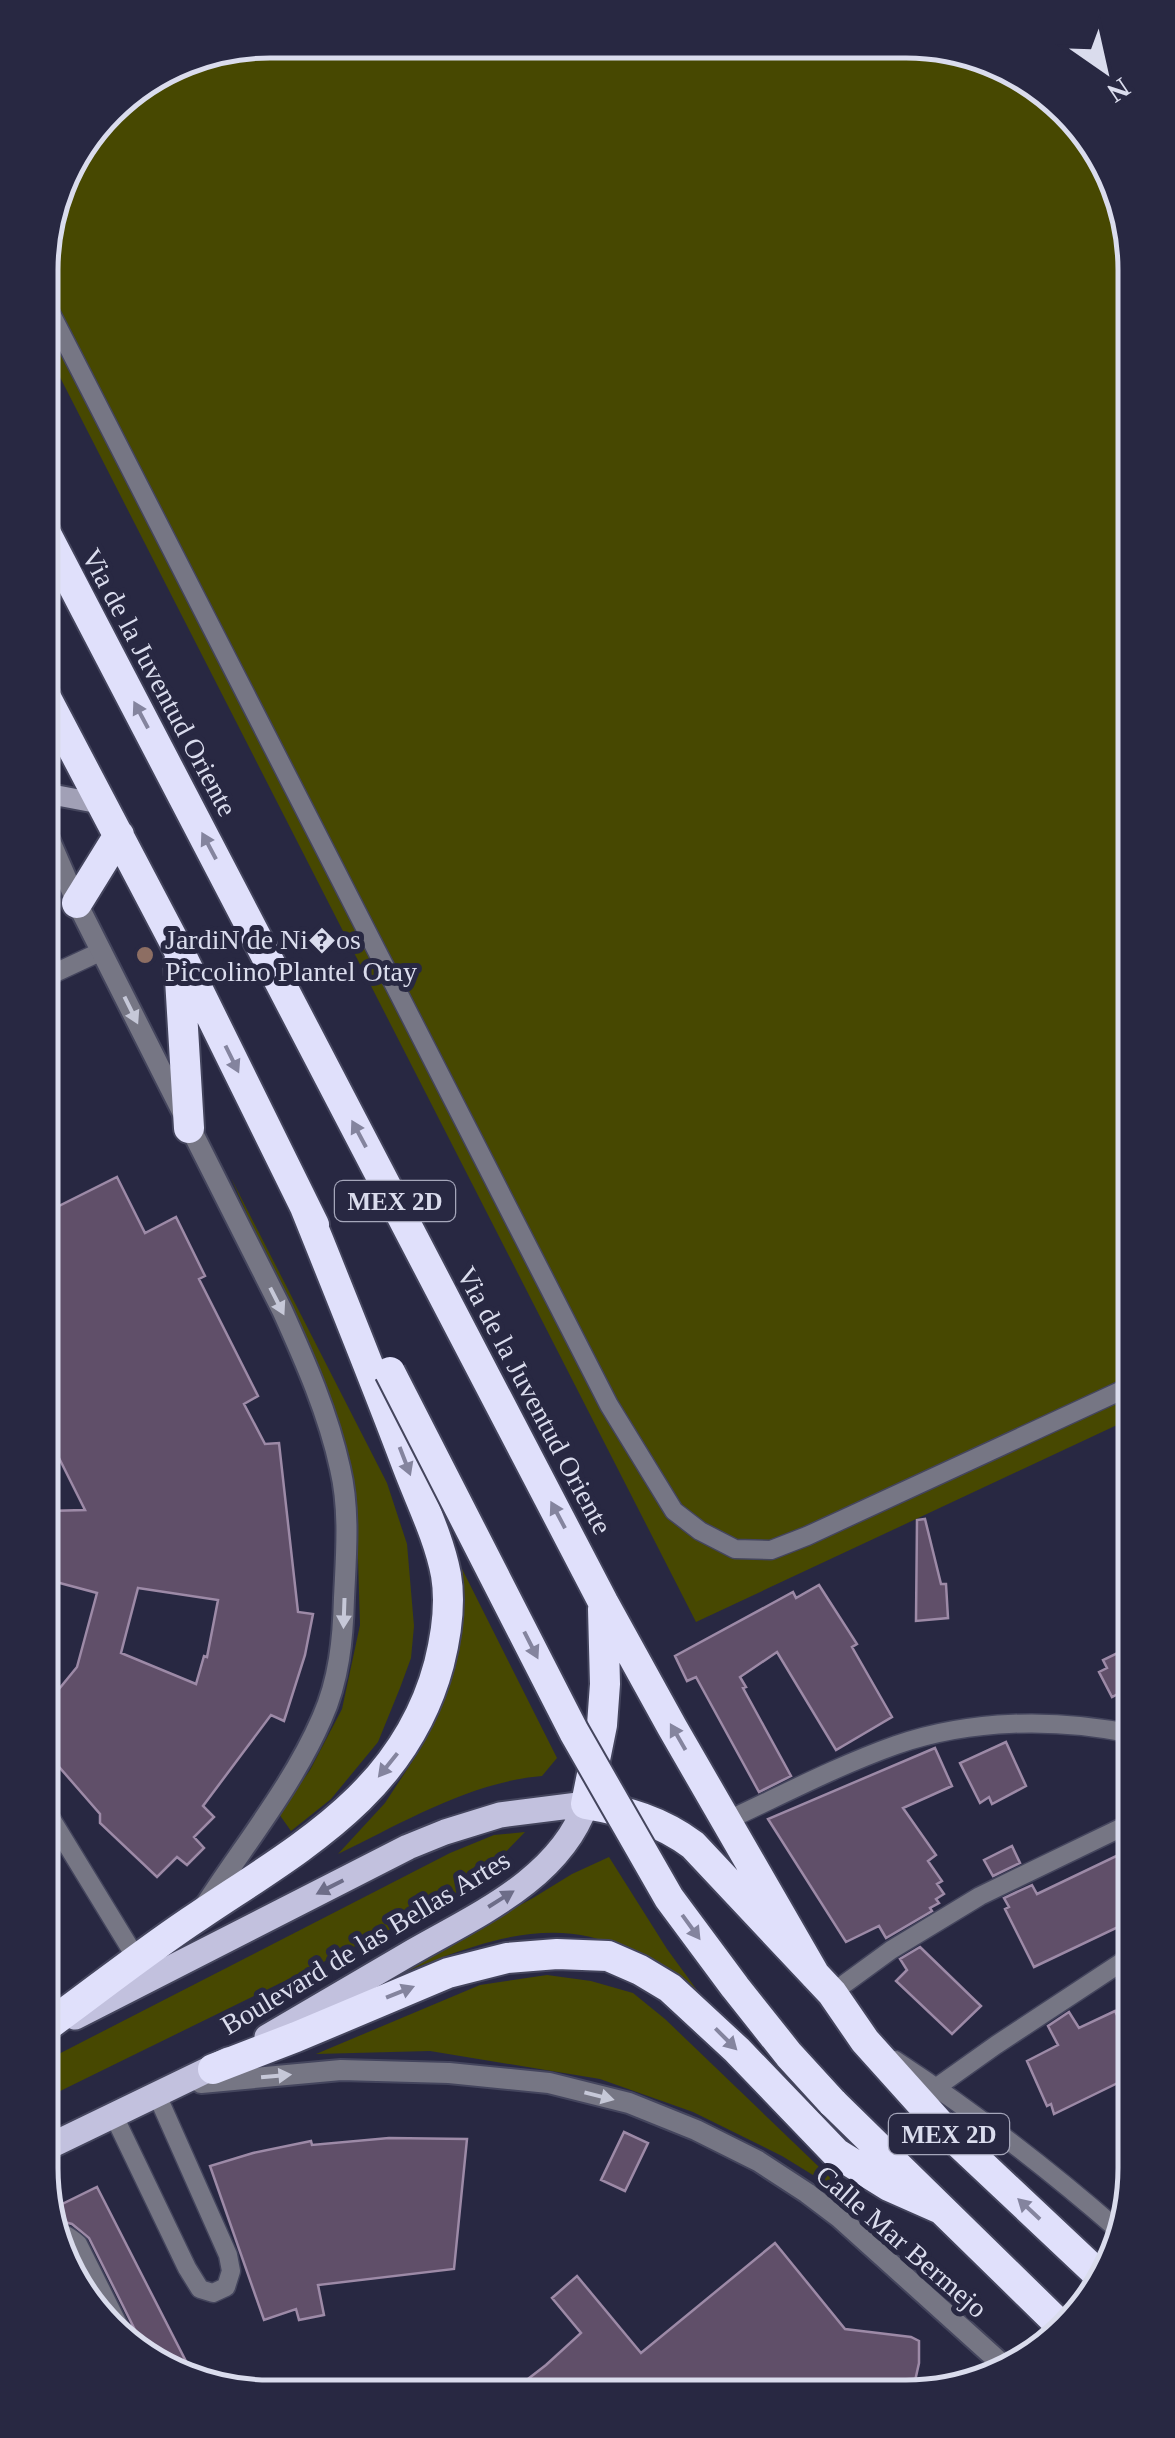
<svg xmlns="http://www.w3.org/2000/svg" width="1175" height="2438" viewBox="0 0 1175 2438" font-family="Georgia,serif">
<rect width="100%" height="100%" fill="#282842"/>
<!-- green -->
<path fill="#474801" d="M270 40 950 44 1057 97 1127 210 1132 1418 696 1622 42 342V240L64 167 118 97 182 57Z
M231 1178 387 1483 407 1544 414 1626 411 1658 400 1688 378 1742 331 1799 291 1831 279 1814 310 1770 342 1709 360 1625 357 1525 349 1465 324 1387Z
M442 1529 557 1758 542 1776C470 1782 402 1823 338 1854L385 1803 421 1748 443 1698 461 1638 463 1601Z
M525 1832 468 1891 48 2097 47 2060 450 1853 494 1835Z
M609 1857 667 1949 713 2012C685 1992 654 1966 625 1950 545 1907 452 1954 375 1984L533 1898 572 1874Z
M547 1975 591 1981 633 1993 665 2019 867 2213 821 2180 782 2156 693 2112 600 2079 430 2051 316 2054 480 1985Z"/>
<!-- building -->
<path fill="#604f69" stroke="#9d8aa7" stroke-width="2.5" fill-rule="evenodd" d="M117 1177 145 1233 176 1217 205 1276 199 1279 258 1396 244 1404 265 1444 279 1443 298 1612 313 1614 305 1655 284 1721 271 1715 203 1806 214 1817 194 1837 204 1848 187 1865 177 1857 157 1877 100 1823V1814L47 1753 46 1705 77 1667 97 1593 56 1582 55 1548H46V1511L85 1510 46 1432 45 1213ZM138 1588 218 1600 207 1657 204 1656 196 1684 121 1653Z
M925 1519 941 1584H946L948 1618 916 1621 917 1520Z
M819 1585 857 1644 852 1647 892 1717 836 1750 777 1652 740 1677 746 1687 743 1688 791 1776 759 1792 696 1677 687 1681 675 1656 793 1592 796 1598Z
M1132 1646 1133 1686 1112 1697 1099 1672 1107 1668 1103 1660Z
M1006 1742 1026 1786 992 1804 989 1797 980 1803 960 1763Z
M935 1748 952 1786 903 1808 936 1855 928 1861 942 1881 937 1884 944 1894 936 1899 939 1903 930 1908 932 1911 886 1938 879 1926 846 1942 768 1819Z
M1012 1846 1020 1863 993 1876 984 1860Z
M1133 1848V1920L1034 1967 1005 1909 1009 1907 1004 1898 1032 1885 1037 1894Z
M920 1947 981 2006 952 2034 896 1981 907 1970 900 1959Z
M1115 2011 1134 2050V2075L1054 2114 1051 2104 1047 2106 1027 2061 1058 2045 1048 2026 1069 2012 1079 2028Z
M624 2132 648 2143 625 2191 601 2180Z
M389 2138 467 2139 454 2269 318 2285 324 2315 299 2320 296 2309 264 2320 210 2166 253 2153 311 2141 312 2145Z
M97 2187 195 2379 141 2352 143 2349 140 2340 89 2238 72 2224 48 2218V2211Z
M775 2243 845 2329 911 2337 919 2341V2363L913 2390 511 2392 546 2365 581 2333 552 2298 577 2276 641 2353Z"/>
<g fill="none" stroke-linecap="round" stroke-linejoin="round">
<!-- lane casing -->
<g stroke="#44455d" stroke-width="21">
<path id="lane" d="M42 296 609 1405 674 1511 700 1531 735 1549 771 1550 807 1536 1131 1386
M44 978 102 951
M47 1812 141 1966
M726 1821C782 1795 837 1766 896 1745 971 1719 1056 1718 1133 1734
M832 1993 891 1950 980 1896 1133 1822
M895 2060C973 2111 1047 2168 1117 2229
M927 2094 996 2045 1134 1954
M114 2116 187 2268 200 2289 213 2293 226 2287 231 2271 228 2255 157 2095
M51 2233C62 2231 70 2237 78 2244L129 2346"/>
</g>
<!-- street casing -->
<g stroke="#44455d" stroke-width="24">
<path id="street" d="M44 827 77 903 282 1310C305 1361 328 1413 340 1468 350 1510 346 1555 344 1598 343 1639 339 1680 322 1718 293 1785 244 1845 204 1907
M201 2083 341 2070 449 2073 549 2083 629 2103 696 2130 758 2161 807 2193 840 2218 1003 2365"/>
</g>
<!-- secondary casing -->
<g stroke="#44455d" stroke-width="24">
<path id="secondary" d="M44 800 60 796 102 804"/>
</g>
<!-- primary casing -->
<g stroke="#44455d" stroke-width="29">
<path id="primary" d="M75 2017 408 1847 445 1832 500 1815 586 1804C559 1881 472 1917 407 1955 360 1983 313 2010 267 2037
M48 2147 228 2060"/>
</g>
<!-- highway casing -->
<g stroke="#44455d" stroke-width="34">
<path id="highway" d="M43 528 603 1602 672 1727 815 1975
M43 692 178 949 314 1225
M77 903 119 835
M179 962 189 1128
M603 1609 605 1684 602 1725 586 1804C626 1811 661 1821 693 1845L832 1993 865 2041 945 2130 1100 2276
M47 2026C98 1989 148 1949 200 1915 301 1847 405 1792 439 1664 446 1636 451 1604 446 1575 439 1538 421 1502 408 1468 375 1380 340 1294 305 1207
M213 2069 296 2037 448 1973 507 1958 557 1954 608 1956 640 1970 670 1988 737 2050 836 2153 889 2186 941 2209
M832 2102 1061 2326"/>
</g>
<!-- lane -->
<use href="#lane" stroke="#767684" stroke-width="18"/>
<!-- street -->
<use href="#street" stroke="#767684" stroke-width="20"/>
<!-- secondary -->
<use href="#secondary" stroke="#a1a0b6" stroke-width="20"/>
<!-- primary -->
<use href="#primary" stroke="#c2c1de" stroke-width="25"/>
<!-- highway -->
<use href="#highway" stroke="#e0e0fb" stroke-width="30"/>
<!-- highway-bridge casing -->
<g stroke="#44455d" stroke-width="34" stroke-linecap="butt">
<path id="highway-bridge" d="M390 1372 574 1732 669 1898 735 1987 789 2055 832 2102"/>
</g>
<!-- highway-bridge -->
<use href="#highway-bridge" stroke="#e0e0fb" stroke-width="30"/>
</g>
<!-- one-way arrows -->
<defs><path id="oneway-solid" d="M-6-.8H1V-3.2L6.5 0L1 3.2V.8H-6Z" transform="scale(2.5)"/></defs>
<g fill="#84849e">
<use href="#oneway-solid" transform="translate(141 715) rotate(-118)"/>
<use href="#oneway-solid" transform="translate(209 846) rotate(-118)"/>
<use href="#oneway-solid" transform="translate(232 1059) rotate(64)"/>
<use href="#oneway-solid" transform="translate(359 1134) rotate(-118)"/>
<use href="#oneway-solid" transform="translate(405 1461) rotate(69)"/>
<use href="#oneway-solid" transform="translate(558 1515) rotate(-118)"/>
<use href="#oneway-solid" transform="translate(531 1645) rotate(63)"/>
<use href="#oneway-solid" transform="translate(678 1737) rotate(-120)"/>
<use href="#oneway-solid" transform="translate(388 1765) rotate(129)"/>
<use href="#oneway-solid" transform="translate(691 1927) rotate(54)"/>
<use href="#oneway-solid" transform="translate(400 1992) rotate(-22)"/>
<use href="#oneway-solid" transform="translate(726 2039) rotate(45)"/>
<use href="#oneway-solid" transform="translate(1029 2209) rotate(-137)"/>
</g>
<g fill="#c6c8d8">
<use href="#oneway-solid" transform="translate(131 1010) rotate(64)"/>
<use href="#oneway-solid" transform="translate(277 1301) rotate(63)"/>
<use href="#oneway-solid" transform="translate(344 1613) rotate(92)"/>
<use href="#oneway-solid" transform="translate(276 2076) rotate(-5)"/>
<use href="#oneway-solid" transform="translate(599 2096) rotate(14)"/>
</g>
<g fill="#6d6d88">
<use href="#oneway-solid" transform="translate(330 1887) rotate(153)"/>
<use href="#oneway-solid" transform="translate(501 1899) rotate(-32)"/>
</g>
<!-- markers -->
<circle fill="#8d6e63" stroke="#282842" stroke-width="4" cx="145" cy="955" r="10"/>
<g text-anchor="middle" stroke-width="10" stroke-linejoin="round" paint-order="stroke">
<!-- shield labels -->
<g fill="#282842" stroke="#a5a6ba" stroke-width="2.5">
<rect x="335" y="1181" width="120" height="40" rx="8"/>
<rect x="889" y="2114" width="120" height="40" rx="8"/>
</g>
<g font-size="25" font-weight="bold" fill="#dadced">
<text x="395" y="1210">MEX 2D</text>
<text x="949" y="2143">MEX 2D</text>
</g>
<!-- street labels -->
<g font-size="28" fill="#dadced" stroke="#282842">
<text transform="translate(160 682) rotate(62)" y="10">Via de la Juventud Oriente</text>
<text transform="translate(535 1400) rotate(62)" y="10">Via de la Juventud Oriente</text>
<text transform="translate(365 1942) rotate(-31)" y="10">Boulevard de las Bellas Artes</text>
<text transform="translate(902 2241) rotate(41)" y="10">Calle Mar Bermejo</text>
</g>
<!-- poi labels -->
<g font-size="28" fill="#dadced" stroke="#282842" text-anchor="start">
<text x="165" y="949">JardiN de Ni�os<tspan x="165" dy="32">Piccolino Plantel Otay</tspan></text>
</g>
</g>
<!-- crop -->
<path d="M0 0H1175V2438H0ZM270 58H906A212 212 0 0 1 1118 270V2168A212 212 0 0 1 906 2380H270A212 212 0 0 1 58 2168V270A212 212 0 0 1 270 58Z" fill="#282842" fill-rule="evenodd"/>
<path fill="none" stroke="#dadced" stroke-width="5" d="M270 58H906A212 212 0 0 1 1118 270V2168A212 212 0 0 1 906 2380H270A212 212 0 0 1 58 2168V270A212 212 0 0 1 270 58Z"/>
<!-- north arrow -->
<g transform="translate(1105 70) rotate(146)" stroke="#282842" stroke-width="8" paint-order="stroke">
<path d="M0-8L18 38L0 25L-18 38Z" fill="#dadced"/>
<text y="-15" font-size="28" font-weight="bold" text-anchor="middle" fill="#dadced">N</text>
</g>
</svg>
